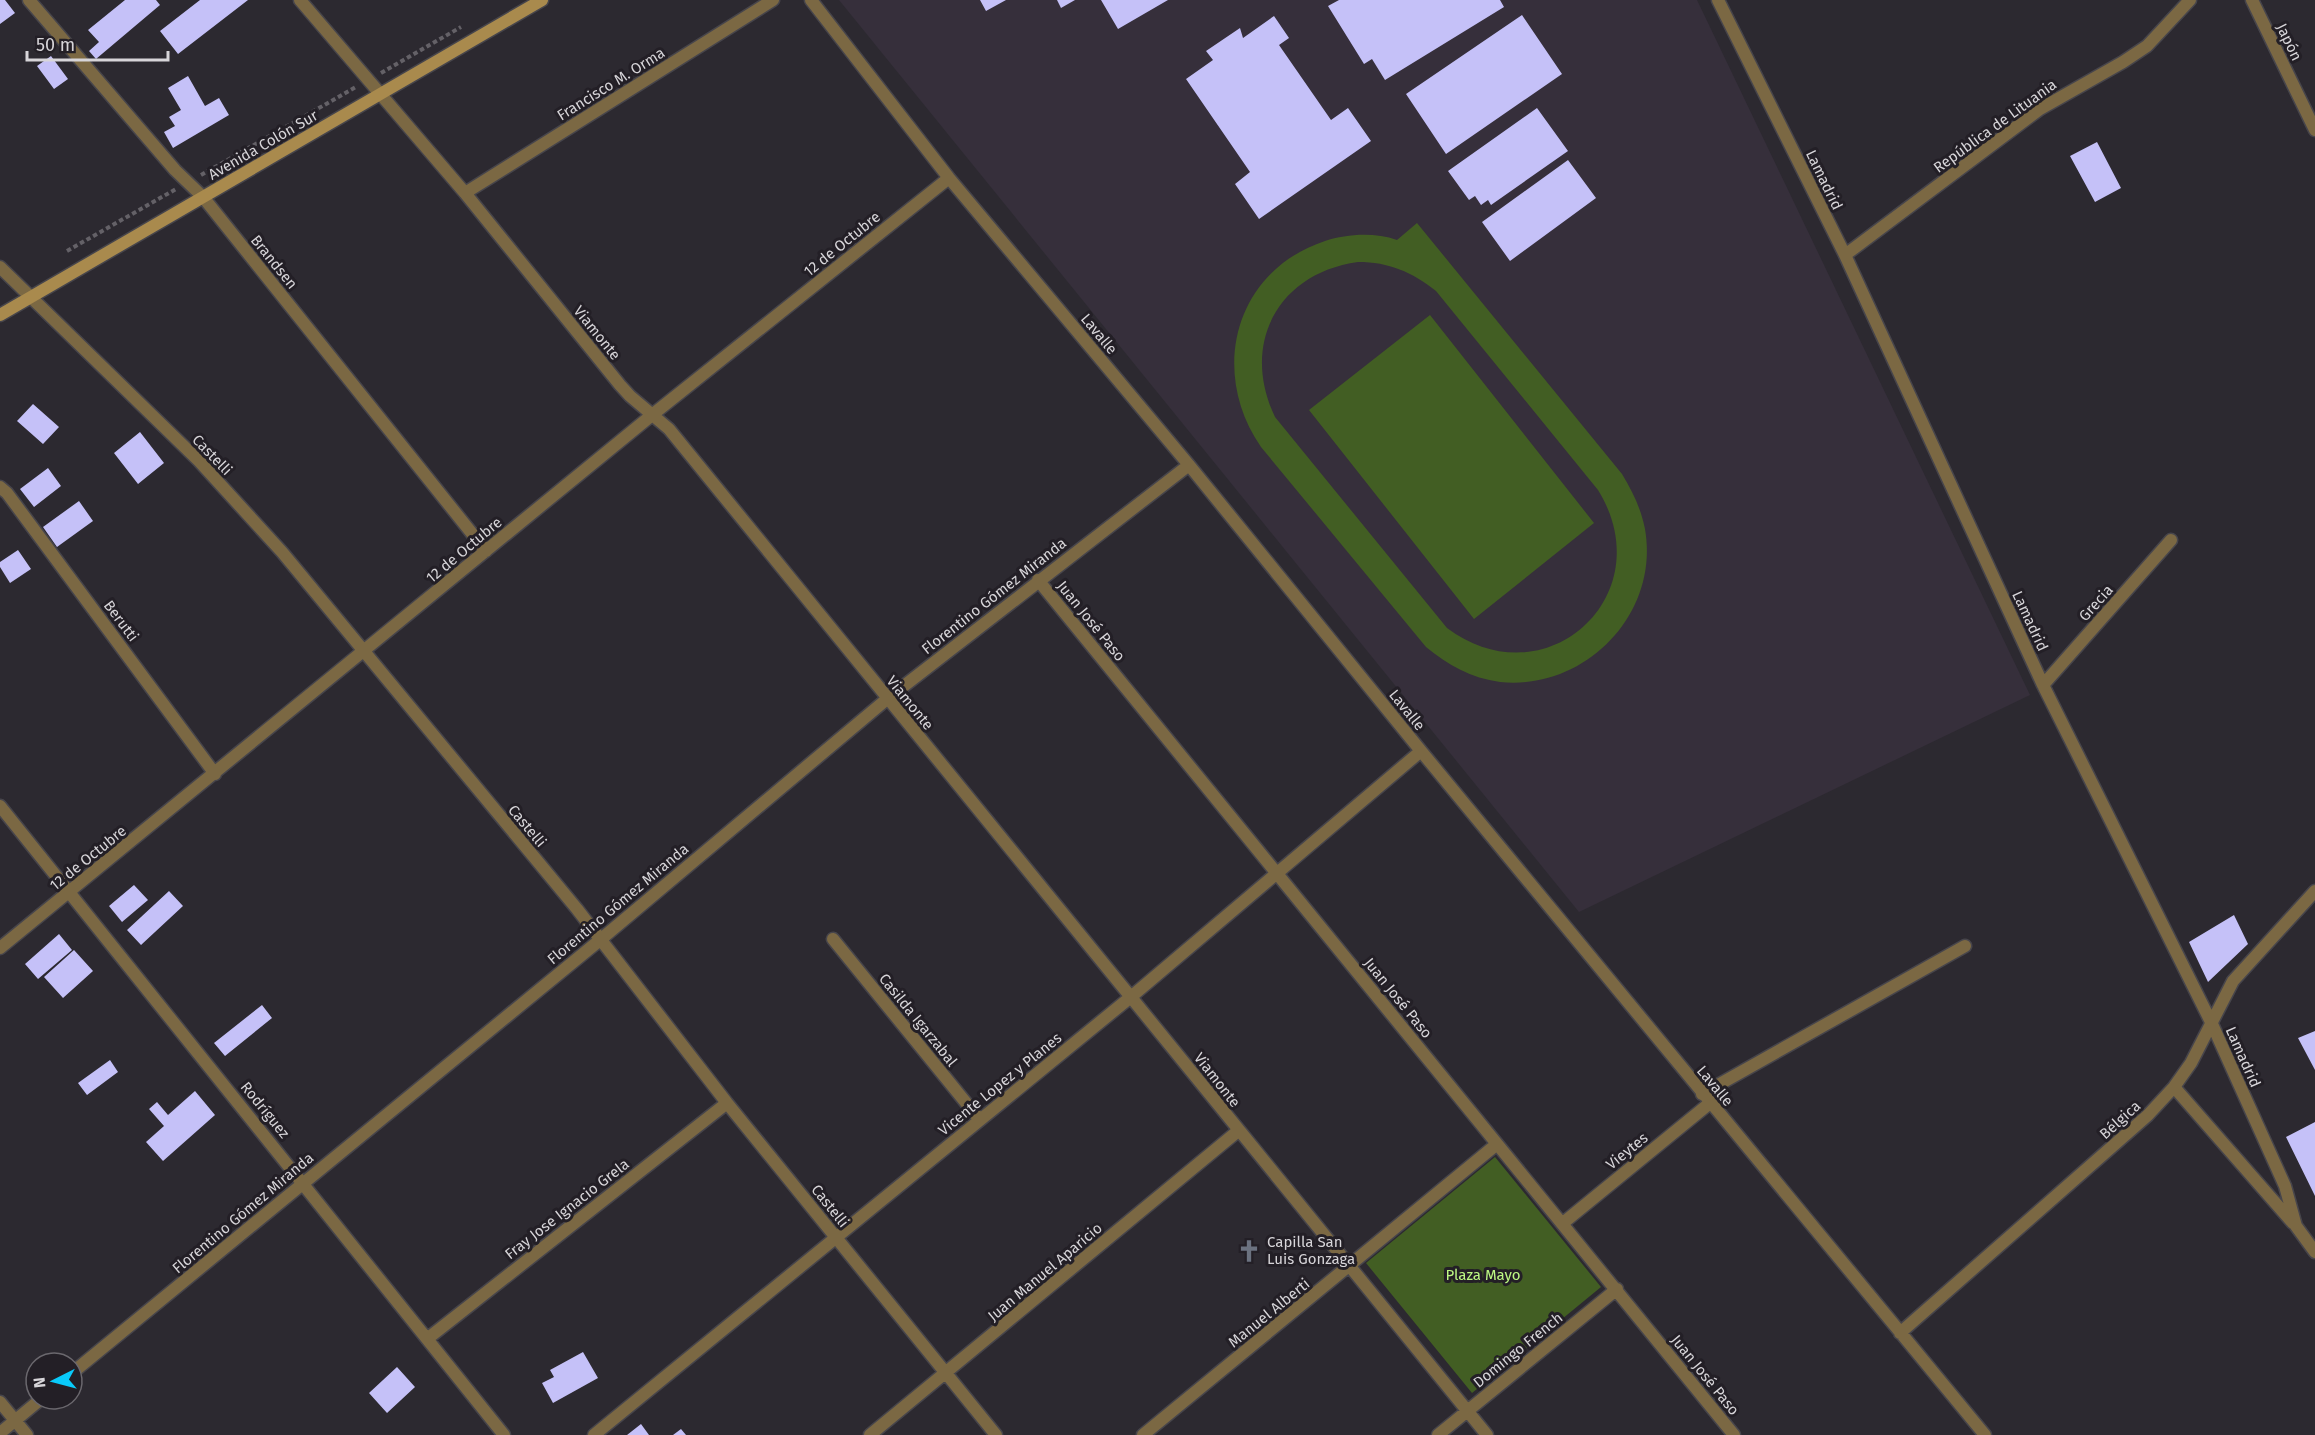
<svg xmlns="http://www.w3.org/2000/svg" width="2315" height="1435" viewBox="0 0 2315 1435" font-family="'Fira Sans',sans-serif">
<rect width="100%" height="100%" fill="#2c2930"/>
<!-- built -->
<path fill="#362f3b" d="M839 0H1697L2030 695 1579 912Z"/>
<!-- green -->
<path fill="#425e23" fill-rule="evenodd" d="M1417 223 1622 474C1633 492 1641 509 1645 529 1660 615 1584 691 1500 682 1471 678 1448 665 1426 647L1261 447C1209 372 1234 271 1325 241 1347 234 1374 232 1397 240ZM1358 262C1389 262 1412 272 1436 291L1598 490C1663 595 1546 702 1447 628L1275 417C1240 344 1278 273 1358 262Z
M1430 315 1594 523 1474 619 1309 410Z
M1495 1157 1601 1287 1472 1393 1366 1263Z"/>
<!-- building -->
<path fill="#c5c1f8" d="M0 0H5L15 13 0 24Z
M125 0H156L160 5 96 59 89 51 99 42 88 30Z
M200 0H248L178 54 160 31Z
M980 0H1006L986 11Z
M1057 0H1075L1061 8Z
M1101 0H1168L1118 29Z
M1339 0H1500L1504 7 1385 80 1372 59 1364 64 1328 6Z
M1522 15 1562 74 1446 154 1406 94Z
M1274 16 1289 38 1279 45 1331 120 1348 108 1371 141 1259 219 1235 184 1250 172 1186 79 1213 60 1206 51 1240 28 1243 38Z
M51 56 68 79 54 89 37 66Z
M188 76 205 106 219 98 229 115 173 148 164 132 175 126 169 117 181 110 168 88Z
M1537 108 1568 151 1491 205 1488 200 1481 205 1475 196 1469 200 1448 171Z
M2097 142 2121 188 2095 202 2070 156Z
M1568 160 1596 198 1510 261 1482 222Z
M33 404 59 427 43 444 17 421Z
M140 432 164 463 138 484 114 453Z
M48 468 61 486 34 507 20 489Z
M79 501 93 521 57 547 43 527Z
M18 550 31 569 10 583 0 567V562Z
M134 885 148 900 122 922 109 906Z
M169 891 183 906 141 945 127 930Z
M2234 915 2248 944 2208 982 2189 942Z
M59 934 72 950 38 979 25 964Z
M74 950 93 971 63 998 44 977Z
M262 1005 272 1018 225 1056 214 1043Z
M2315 1031V1070L2298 1038Z
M110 1060 118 1072 87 1095 78 1083Z
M195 1091 215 1115 163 1161 146 1142 164 1126 149 1109 157 1102 168 1115Z
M2315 1122V1196L2286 1137Z
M583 1352 598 1378 553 1403 542 1383 554 1377 550 1370Z
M397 1367 415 1387 387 1413 369 1393Z
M641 1424 649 1435H627Z
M681 1429 686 1435H673Z"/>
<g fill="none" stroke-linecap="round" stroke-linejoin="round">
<!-- service casing -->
<g stroke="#47454b" stroke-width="15">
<path id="service" d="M1702 1094 1965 946"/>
</g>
<!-- minor casing -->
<g stroke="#47454b" stroke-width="15">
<path id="minor" d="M29 0 175 170 203 197 486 551
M300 0 465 193 620 385 630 396 669 429 1487 1435
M811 0 949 178 1189 465 1421 751 1985 1435
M1718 0 1845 255 2043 685 2212 1024 2285 1186 2296 1226 2315 1252
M2252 0 2315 130
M465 193 773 0
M1845 255 2040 109 2123 62 2147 46 2190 0
M0 267 199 461 282 552 577 909 727 1103 996 1435
M0 487 7 493 215 774
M1038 580 1734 1435
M2043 685 2171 540
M0 806 504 1435
M833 939 980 1120
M0 948 652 415 949 178
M2174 1087 2293 1223
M1563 1223 1710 1103
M1900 1333 2148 1115 2174 1087 2191 1063 2233 981 2315 891
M427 1339 727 1103
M72 1373 600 940 887 699 1189 465
M0 1402 27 1435
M0 1433 41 1399
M594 1435 1132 996 1421 751
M870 1435 1238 1131
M1143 1435 1497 1144
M1438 1435 1617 1289"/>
</g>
<!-- secondary casing -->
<g stroke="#47454b" stroke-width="15">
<path id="secondary" d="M0 315 542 0"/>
</g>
<!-- path -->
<path stroke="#646167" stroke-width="4" stroke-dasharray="4.5 3" stroke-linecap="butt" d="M381 73 461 27
M201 175 356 87
M67 251 176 189"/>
<!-- service -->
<use href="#service" stroke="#7b6843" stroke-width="12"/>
<!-- minor -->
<use href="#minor" stroke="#7b6843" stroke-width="12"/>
<!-- secondary -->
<use href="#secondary" stroke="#a98a4d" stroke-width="12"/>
</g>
<!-- icons -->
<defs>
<g id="church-bare" transform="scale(1.8)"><path d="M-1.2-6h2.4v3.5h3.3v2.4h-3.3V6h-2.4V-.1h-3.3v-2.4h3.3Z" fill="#6b7280" stroke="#231f26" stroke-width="2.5" paint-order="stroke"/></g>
</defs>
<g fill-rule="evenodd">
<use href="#church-bare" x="1249" y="1251"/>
</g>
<g text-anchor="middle" stroke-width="6" stroke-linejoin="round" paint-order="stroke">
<!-- street labels -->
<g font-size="15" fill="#d7d5d9" stroke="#231f26">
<text transform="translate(2289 42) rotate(64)" y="5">Japón</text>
<text transform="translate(611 84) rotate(-32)" y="5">Francisco M. Orma</text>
<text transform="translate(1995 126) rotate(-36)" y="5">República de Lituania</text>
<text transform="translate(263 145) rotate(-30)" y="5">Avenida Colón Sur</text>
<text transform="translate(1824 180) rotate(64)" y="5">Lamadrid</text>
<text transform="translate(842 244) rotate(-39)" y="5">12 de Octubre</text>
<text transform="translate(274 262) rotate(51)" y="5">Brandsen</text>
<text transform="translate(597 333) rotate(51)" y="5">Viamonte</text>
<text transform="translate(1099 334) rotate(50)" y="5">Lavalle</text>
<text transform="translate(212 455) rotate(46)" y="5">Castelli</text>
<text transform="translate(464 550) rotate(-40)" y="5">12 de Octubre</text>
<text transform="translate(994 596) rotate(-38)" y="5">Florentino Gómez Miranda</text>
<text transform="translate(2096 603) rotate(-48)" y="5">Grecia</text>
<text transform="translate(121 621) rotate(53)" y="5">Berutti</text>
<text transform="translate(1091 621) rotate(51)" y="5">Juan José Paso</text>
<text transform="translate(2030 621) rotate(65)" y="5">Lamadrid</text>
<text transform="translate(910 703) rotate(51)" y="5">Viamonte</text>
<text transform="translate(1407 710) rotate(51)" y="5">Lavalle</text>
<text transform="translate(527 826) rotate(50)" y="5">Castelli</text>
<text transform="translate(88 858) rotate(-39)" y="5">12 de Octubre</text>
<text transform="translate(618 904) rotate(-40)" y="5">Florentino Gómez Miranda</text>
<text transform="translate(1398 998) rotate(51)" y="5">Juan José Paso</text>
<text transform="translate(918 1020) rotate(51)" y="5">Casilda Igarzabal</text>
<text transform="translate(2243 1057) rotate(66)" y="5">Lamadrid</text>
<text transform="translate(1217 1080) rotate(52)" y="5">Viamonte</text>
<text transform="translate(1000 1084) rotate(-39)" y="5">Vicente Lopez y Planes</text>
<text transform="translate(1715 1086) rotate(50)" y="5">Lavalle</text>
<text transform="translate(265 1110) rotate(51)" y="5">Rodríguez</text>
<text transform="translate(2120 1120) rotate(-42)" y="5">Bélgica</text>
<text transform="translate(1627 1151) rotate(-39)" y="5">Vieytes</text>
<text transform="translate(830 1206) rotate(51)" y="5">Castelli</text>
<text transform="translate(567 1209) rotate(-38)" y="5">Fray Jose Ignacio Grela</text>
<text transform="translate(243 1213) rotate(-40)" y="5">Florentino Gómez Miranda</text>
<text transform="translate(1045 1272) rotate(-40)" y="5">Juan Manuel Aparicio</text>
<text transform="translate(1269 1313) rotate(-39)" y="5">Manuel Alberti</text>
<text transform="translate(1518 1350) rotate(-39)" y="5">Domingo French</text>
<text transform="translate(1705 1375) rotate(51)" y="5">Juan José Paso</text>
</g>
<!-- poi labels -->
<g font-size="15" fill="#d7d5d9" stroke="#231f26" text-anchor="start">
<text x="1267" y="1247">Capilla San<tspan x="1267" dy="17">Luis Gonzaga</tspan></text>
</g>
<!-- park labels -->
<g font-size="15" fill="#bdf883" stroke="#231f26">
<text x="1483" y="1280">Plaza Mayo</text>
</g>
</g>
<!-- north arrow -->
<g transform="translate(54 1381) rotate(264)"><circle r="28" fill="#231f26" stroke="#6b686e" stroke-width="1.5"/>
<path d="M0-4.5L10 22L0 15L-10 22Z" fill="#09cafa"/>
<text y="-9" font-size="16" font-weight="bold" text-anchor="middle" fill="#d7d5d9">N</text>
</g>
<!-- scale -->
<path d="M27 51v9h141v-9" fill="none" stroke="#d7d5d9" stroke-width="3"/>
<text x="36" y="51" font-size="18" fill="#d7d5d9" stroke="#231f26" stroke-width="4.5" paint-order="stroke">50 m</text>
</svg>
